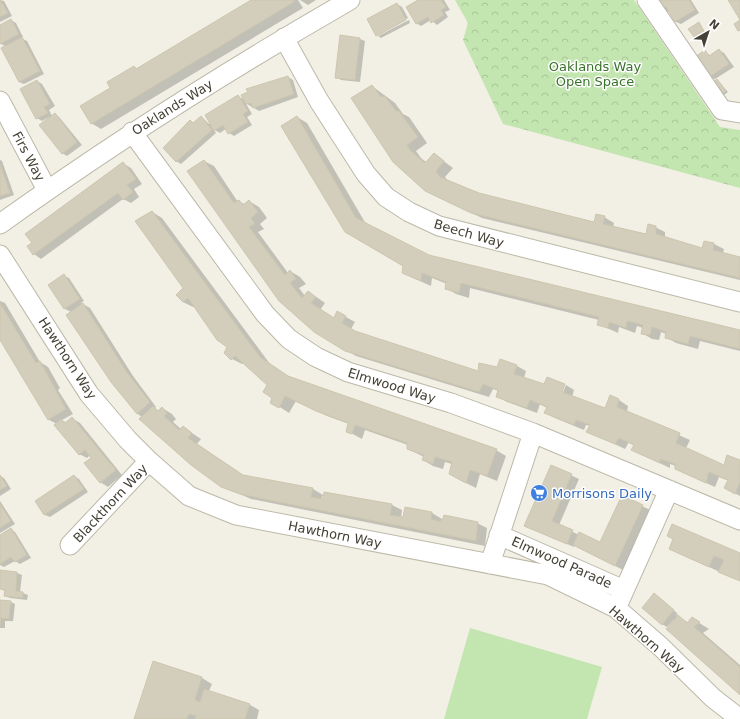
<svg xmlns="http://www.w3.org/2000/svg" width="740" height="719" viewBox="0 0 740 719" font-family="'DejaVu Sans',sans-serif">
<defs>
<pattern id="park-crowns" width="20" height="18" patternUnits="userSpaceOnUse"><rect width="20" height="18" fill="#c3e5af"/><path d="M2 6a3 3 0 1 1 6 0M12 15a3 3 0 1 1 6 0" fill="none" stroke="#a9c697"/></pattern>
</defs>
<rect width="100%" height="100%" fill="#f2f0e5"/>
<!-- grass -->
<path fill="#c3e5af" d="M470 628 602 667 587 719H444Z"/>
<!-- park -->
<path fill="url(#park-crowns)" d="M455 0H634L720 127 740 130V188L503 124 463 40 468 23Z"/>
<!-- shadow -->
<path fill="#0003" d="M0 0 4 1 12 16 0 22Z
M253 0H298L303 8 101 129 91 123 112 88 134 67 138 69Z
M300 0H316L308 5Z
M419 0H444L450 10 445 12 448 17 437 25 431 20 421 26 416 23Z
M656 0H691L699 13 681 24 676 22 669 11 667 12 662 10Z
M397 4 402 7 408 18 377 35Z
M11 20 16 23 23 37 21 38 27 41 44 74 24 84 19 82 6 47 0 43V26Z
M409 20 410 23 381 38 378 36Z
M699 24 705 32 697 38 694 37Z
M360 39 365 41 360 82 341 80 336 77Z
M719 50 724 53 734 67 715 79 710 77 705 52 711 56Z
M288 77 293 80 298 97 259 111 247 104Z
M717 80 728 92 724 95 722 94Z
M37 81 42 84 55 106 49 110 52 116 55 114 59 117 82 145 67 156 62 153 49 117 42 121 37 118Z
M372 86 395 103 403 114 409 117 427 143 416 151 421 158 426 162 434 154 453 168 445 177 448 181 479 194 594 223 604 217 614 223 613 227 646 236 655 227 665 232V238L703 249 714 244 724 249 723 253 740 258V280L482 218 436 196Z
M238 96 243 99 252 114 247 117 252 125 234 136 229 133 227 128 220 133 213 129 216 133 181 164 176 161 190 121 194 124 202 117 209 124Z
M297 117 307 123 366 224 429 256 740 331V351L700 341 698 349 676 343 666 337V334L661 332 659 340 652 339 642 333 643 328 637 326 635 333 619 327 618 333 598 324 599 320 470 288 469 298 456 294 446 288 447 284 432 278 431 286 413 278 403 272 404 266 345 232Z
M0 160 2 161 14 195 0 200Z
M204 161 214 166 238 202 245 204 249 201 259 207 267 218 260 224 264 229 258 232 288 273 290 271 300 277 306 284 299 288 305 296 308 292 318 298 325 303 320 310 334 319 337 312 355 322 351 329 357 333 478 372 517 366 526 371 524 378 545 385H564L561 397 566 385 574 390 572 397 606 409 619 400 628 406 627 412 690 440 686 448 725 466 740 462V496L725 488 729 481 719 477 715 487 686 474 676 468V466L670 464V468L642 455 633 450 635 445 629 442 625 449 587 431 591 426 586 425 584 430 555 418 545 412 547 408 540 404 537 413 507 402 497 396 499 391 493 389 489 397 356 356 314 331Z
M124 164 131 168 142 184 134 189 139 197 131 203 123 199 41 259 34 254 28 246Z
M152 212 162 218 270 364 291 378 496 450 506 456 497 481 480 474 476 488 460 480 452 464 445 462 443 469 433 466 423 460 424 457 408 449V445L365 430 362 439 347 431 349 424 327 416 296 401 289 413 272 402 273 397 268 385 244 363 242 364 232 359 229 347 195 306 193 307 183 302 185 288Z
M64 276 69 278 84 301 81 303 90 308 133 376 156 407 155 408 159 411 162 408 172 414 176 419 173 422 181 429 183 427 201 439 197 444 245 477 313 489 323 495 321 500H324L325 493 392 505 402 510 401 518 432 513 442 519 441 522 477 523 487 528 485 546 251 499 222 486 138 414 111 382 71 312 65 309 49 285Z
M0 301 5 303 40 362 48 367 60 388 58 390 73 414 62 420 67 423 73 419 80 423 122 475 108 487 100 482 90 455 87 458 79 454 57 424 49 420 0 338Z
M551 466 579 479 559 525 579 535 601 543 622 496 650 510 623 570 575 545 574 547 525 526Z
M0 476 4 478 11 489 0 496Z
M74 476 79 479 88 492 50 517 45 515 36 501Z
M0 501 15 524 0 533Z
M11 529 15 532 31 558 20 564 15 561 4 567 0 565V536Z
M670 549 740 554V581L680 554Z
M1 571 17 573 22 575 20 592 28 595 27 600 10 598 5 596V591L0 589Z
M659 597 678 614 676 615 689 623 693 619 709 629 703 633 740 665V694L674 621 673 620 667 627 662 624Z
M0 601 11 602 15 604 13 621H5V628H0Z
M154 663 202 678 212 684 209 691 250 705 259 710 257 719H135Z"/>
<!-- building -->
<path fill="#d3cdbb" stroke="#cdc6ae" d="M0 0 8 13 0 17Z
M251 0H293L294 2 91 124 80 106 110 88 107 82 134 66 136 69Z
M418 0H441L446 7 441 10 444 15 431 23 428 17 416 24 406 7Z
M655 0H689L695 10 675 22 666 7 661 10Z
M728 0H740V20Z
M397 3 406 20 376 36 367 19Z
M11 19 19 34 0 44V25Z
M740 20V30L738 31 734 24Z
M699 22 704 31 694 37 688 29Z
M340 35 360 38 355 80 335 78Z
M22 37 40 71 19 82 1 48Z
M719 49 729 64 709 77 695 57 705 50 709 56Z
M288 76 294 94 253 108 251 103 246 104 241 95 248 92 246 89Z
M717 79 726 91 721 95 712 83Z
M37 80 50 104 44 107 48 113 36 119 20 89Z
M372 85 381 97 385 96 396 111H399L418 137 407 145 411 151 425 163 434 153 444 161 436 171 440 177 479 193 594 222 596 214 605 216 603 224 646 234 648 224 656 226V234L702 248 704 241 714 243 713 250 740 257V278L471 213 425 191 393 162 351 98Z
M238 95 248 111 243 114 248 122 228 134 223 125 214 131 205 115Z
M55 113 77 142 62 154 39 125Z
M201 116 212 130 176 162 163 148 190 120 193 123Z
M297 116 356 218 429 255 740 330V349L690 336 688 344 665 338 666 332 652 327 650 335 641 334 643 325 627 321 626 328 609 322 608 328 597 325 599 317 461 283 459 293 445 289 446 282 422 273 421 281 402 273 403 266 345 232 281 126Z
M204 160 234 203 239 200 243 205 249 200 258 212 251 218 255 224 249 227 285 275 290 270 296 279 290 283 302 298 308 291 316 297 311 303 334 318 337 311 346 316 342 323 355 331 478 371 479 363 497 367 500 359 517 365 514 374 544 384 547 377 565 384 562 392 605 408 610 395 619 399 617 407 680 433 676 443 724 465 727 455 740 460V482L735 494 724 488 728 480 709 472 706 483 675 469V464L660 459V463L631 450 634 445 619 438 615 444 586 432 590 425 576 420 574 425 544 413 547 407 530 400 527 408 496 397 498 390 483 384 479 392 345 351 314 332 279 301 187 171Z
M123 162 136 179 127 185 133 192 123 200 118 193 33 255 27 246 32 243 25 234Z
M0 164 10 193 0 196Z
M152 211 260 357 288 376 497 449 487 476 470 470 466 483 449 474 452 462 435 457 433 464 422 460 424 455 407 449V443L355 425 352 434 346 432 348 423 316 411 285 396 279 408 270 403 272 398 263 392 267 385 235 356 231 360 224 353 227 347 217 340 188 298 183 302 176 295 183 288 135 221Z
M64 274 80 299 64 309 48 285Z
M0 303 36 363 40 361 66 409 48 420 0 340Z
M83 303 126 371 150 402 137 414 111 382 66 315Z
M153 406 158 411 162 407 167 413 164 416 179 430 183 426 192 433 188 438 243 475 313 488 311 497 323 499 324 492 392 504 390 515 403 517 405 507 432 512 431 519 442 522 444 515 478 522 476 541 268 500 240 494 221 487 191 465 139 419Z
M72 417 116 470 100 483 84 463 91 458 85 450 79 455 54 425 61 419 65 423Z
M551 465 572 474 552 521 573 530 567 544 524 526Z
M0 475 7 486 0 490Z
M74 475 84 489 44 515 35 501Z
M622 495 643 505 615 566 573 545 579 532 600 542Z
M0 504 11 521 0 528Z
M672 524 740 553V581L718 572 724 560 714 556 709 567 669 549 673 539 667 536Z
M11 528 27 555 15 562 11 557 0 564V535Z
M0 570 17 572 16 591 23 592V598L4 596 5 590 0 589Z
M654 593 674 610 662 625 642 608Z
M0 600 11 601 9 619 1 618 0 626Z
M678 615 687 623 692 617 700 622 694 627 740 667V695L666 629Z
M153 661 202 677 195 700 200 702 204 689 250 704 245 719H195L196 716 189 714 187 719H134Z"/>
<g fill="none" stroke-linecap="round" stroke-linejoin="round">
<!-- minor casing -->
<g stroke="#bcb9a8" stroke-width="21">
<path id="minor" d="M647 0 722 110 740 113
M284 38 319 101 366 174 386 197 409 212 439 226 740 302
M0 101 47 190
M132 132 265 314 289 339 316 357 348 372 451 403 533 433 740 520
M0 224C113 143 230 69 350 0
M0 255 89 394 128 440 149 461 189 496 236 515 548 575 616 608 661 647 713 698 740 719
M499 535 624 590
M70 545 149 461
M490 564 533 433
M619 602 669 490"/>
</g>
<!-- minor -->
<use href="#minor" stroke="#fff" stroke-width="19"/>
</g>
<!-- icons -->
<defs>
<g id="supermarket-disc" transform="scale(0.9)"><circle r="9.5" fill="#3f7fe0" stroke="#fff"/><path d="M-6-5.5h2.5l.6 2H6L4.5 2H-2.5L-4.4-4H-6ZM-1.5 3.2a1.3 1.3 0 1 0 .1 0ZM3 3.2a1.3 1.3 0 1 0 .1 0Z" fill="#fff"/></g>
</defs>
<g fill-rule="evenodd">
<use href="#supermarket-disc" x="539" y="493"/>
</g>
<g text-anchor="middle" stroke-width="3" stroke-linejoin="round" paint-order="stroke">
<!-- park labels -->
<g font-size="13" fill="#3a722b" stroke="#fff">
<text x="595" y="71">Oaklands Way<tspan x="595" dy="15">Open Space</tspan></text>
</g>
<!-- street labels -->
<g font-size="13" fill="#444035" stroke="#fff">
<text transform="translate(172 107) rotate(-32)" y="5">Oaklands Way</text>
<text transform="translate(29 156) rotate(62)" y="5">Firs Way</text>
<text transform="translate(469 233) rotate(16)" y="5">Beech Way</text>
<text transform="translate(68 358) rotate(57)" y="5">Hawthorn Way</text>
<text transform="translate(392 385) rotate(17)" y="5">Elmwood Way</text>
<text transform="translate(110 503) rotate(-47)" y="5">Blackthorn Way</text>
<text transform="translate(335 534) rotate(11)" y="5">Hawthorn Way</text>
<text transform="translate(562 562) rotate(24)" y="5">Elmwood Parade</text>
<text transform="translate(647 639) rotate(41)" y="5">Hawthorn Way</text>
</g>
<!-- shop labels -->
<g font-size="13" fill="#366cbe" stroke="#fff" text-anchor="start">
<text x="552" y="498">Morrisons Daily</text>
</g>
</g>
<!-- north arrow -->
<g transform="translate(708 32) rotate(39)" stroke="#ffffff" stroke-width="3" paint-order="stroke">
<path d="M0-3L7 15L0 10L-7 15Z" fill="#444035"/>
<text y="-6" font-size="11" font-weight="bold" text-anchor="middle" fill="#444035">N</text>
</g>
</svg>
